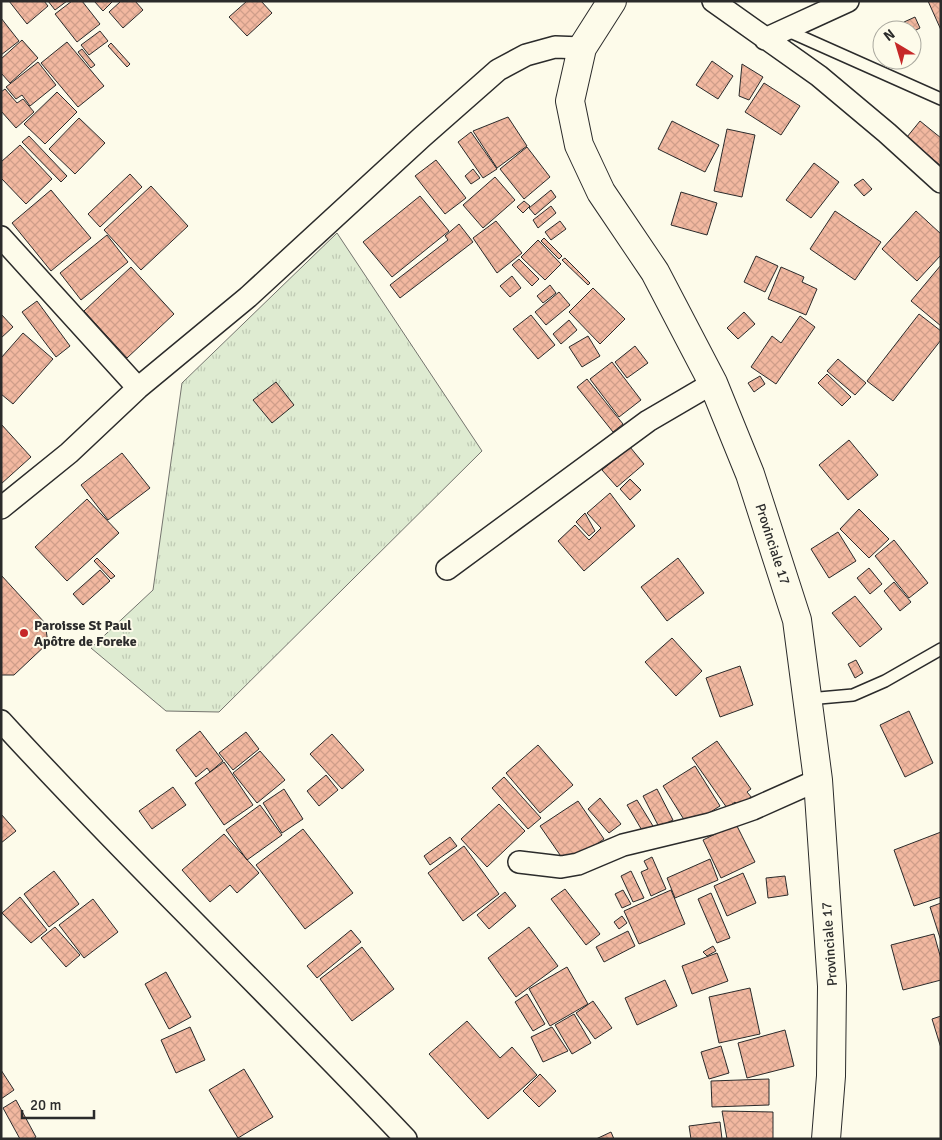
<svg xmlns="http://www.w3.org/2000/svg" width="942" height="1140" viewBox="0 0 942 1140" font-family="Signika,sans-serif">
<defs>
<pattern id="grass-tufts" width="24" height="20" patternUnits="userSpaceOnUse" patternTransform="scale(1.25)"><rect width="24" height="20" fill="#deebd1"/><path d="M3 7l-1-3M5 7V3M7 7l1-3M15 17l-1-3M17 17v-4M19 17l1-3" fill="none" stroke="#bfcab4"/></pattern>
<pattern id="building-cross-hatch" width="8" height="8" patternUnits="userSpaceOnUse" patternTransform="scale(1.25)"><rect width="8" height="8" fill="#f2b8a0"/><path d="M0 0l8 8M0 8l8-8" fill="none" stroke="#d09e8a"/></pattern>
</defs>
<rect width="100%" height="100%" fill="#fdfbea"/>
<!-- grass -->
<path fill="url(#grass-tufts)" stroke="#74746e" d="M337 233 482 451 219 712 166 711 91 648 153 590 182 383Z"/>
<!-- building -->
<path fill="url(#building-cross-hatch)" stroke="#2b2b2b" d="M9 1H44L48 6 27 24Z
M48 1H67L55 10Z
M72 1H82L100 24 77 42 55 14Z
M94 1H113L103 11Z
M121 1H135L143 10 123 28 109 12Z
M247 1H261L272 13 247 36 229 17Z
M928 1H941V30Z
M915 17 920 28 912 32V30H908L904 22Z
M1 18 19 41 1 55Z
M100 31 108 41 89 55 81 45Z
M22 40 38 58 10 83 1 73V59Z
M67 42 104 86 78 107 41 63Z
M111 43 130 64 127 67 108 46Z
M82 49 95 65 91 68 78 52Z
M712 61 733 76 718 99 696 85Z
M38 62 56 85 30 106 22 95 16 99 6 87Z
M742 64 763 77 749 100 739 96Z
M764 83 800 106 781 135 745 112Z
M5 89 17 103 23 99 34 112 16 128 1 111V92Z
M57 92 77 112 45 144 24 124Z
M508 117 527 146 497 168 473 131Z
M79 118 105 143 75 174 49 149Z
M672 121 719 145 705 172 658 149Z
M920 121 941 138V166L907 137Z
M727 129 755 135 742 197 714 191Z
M471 132 497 169 483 178 458 142Z
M29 136 67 176 61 182 22 142Z
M20 145 52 179 26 204 1 178V162Z
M527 147 550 177 524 199 500 169Z
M436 160 466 198 445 214 415 176Z
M814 163 839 182 811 218 786 200Z
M473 169 480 178 471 184 465 176Z
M130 174 142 187 100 227 88 214Z
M495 177 515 200 483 228 463 205Z
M863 179 872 189 864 196 854 185Z
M151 186 188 226 141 270 104 230Z
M51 190 91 238 51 271 12 223Z
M551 190 556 197 535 215 529 208Z
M681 192 717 203 707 235 671 225Z
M420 196 449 231 392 277 363 242Z
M524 201 530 206 523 213 517 207Z
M551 206 556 213 538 228 533 220Z
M835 211 881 242 855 280 810 249Z
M916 211 941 234V255L917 281 882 249Z
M496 221 522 253 497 273 473 238Z
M560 221 566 229 551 240 545 232Z
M459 224 473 242 400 298 390 285 448 240 445 236Z
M107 235 128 262 81 300 60 273Z
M544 238 562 256 559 259 541 241Z
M538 240 561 264 545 280 521 257Z
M756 256 778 266 765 292 744 282Z
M565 258 590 283 588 285 562 260Z
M519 259 539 279 532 286 512 265Z
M941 265V326L911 301Z
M131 267 174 314 127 358 84 311Z
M781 267 804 277 802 282 817 289 806 315 768 299Z
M512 276 521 288 510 297 500 286Z
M550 285 556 293 543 303 537 296Z
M593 288 625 319 600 344 569 312Z
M559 292 570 305 546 325 535 312Z
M37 301 70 346 56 357 22 312Z
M744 312 755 324 738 339 727 328Z
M1 314 13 327 1 338Z
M919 314 941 331V340L893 401 867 381Z
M531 315 555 345 538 359 513 329Z
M800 316 815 327 776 384 751 367 772 336 781 343Z
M569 320 577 330 561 344 553 334Z
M23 333 53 359 13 404 1 394V358Z
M588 336 600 356 582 367 569 347Z
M635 346 648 363 627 378 615 362Z
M838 359 866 383 855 395 827 371Z
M612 362 641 400 619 417 590 379Z
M827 374 851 397 842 406 818 383Z
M760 376 765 384 754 392 748 383Z
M587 379 623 424 613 432 577 387Z
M276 382 294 405 272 423 253 400Z
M1 424 31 457 1 484Z
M849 440 878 475 848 500 819 465Z
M630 447 644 464 617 487 602 470Z
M122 453 150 488 108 520 81 485Z
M630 479 641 490 630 500 620 489Z
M610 493 635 526 584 571 558 541 575 525 589 540 601 528 587 513Z
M87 499 119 533 67 581 35 547Z
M859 509 889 539 869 558 840 529Z
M585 513 595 531 589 536 576 522Z
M838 532 856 561 829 578 811 549Z
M894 540 928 583 909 598 875 556Z
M97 558 115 576 111 579 94 561Z
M678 558 704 593 667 621 641 587Z
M869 568 882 584 870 594 857 578Z
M100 570 110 581 83 605 73 594Z
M1 575 45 623 48 643 14 675H1Z
M894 582 911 602 900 611 884 591Z
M855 596 882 629 860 647 832 613Z
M672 638 702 671 676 696 645 662Z
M856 660 863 673 855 678 848 664Z
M740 666 753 705 720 717 706 678Z
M909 711 933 763 905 777 880 725Z
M200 731 223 761 210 772 207 768 196 777 176 750Z
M246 732 259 749 233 770 219 753Z
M332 734 364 770 342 789 310 754Z
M717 741 751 789 747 792 752 798 739 807 735 802 727 808 692 758Z
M538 745 573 785 540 813 506 773Z
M260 751 285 780 257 803 233 773Z
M224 762 253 805 224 825 195 783Z
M695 766 720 806 688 826 663 786Z
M326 775 338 790 319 806 307 791Z
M504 777 541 818 528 829 492 788Z
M173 787 186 805 152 829 139 811Z
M284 789 303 819 282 833 263 803Z
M657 789 673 820 659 827 643 796Z
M600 798 621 824 609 833 588 809Z
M637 800 653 826 643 832 627 805Z
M578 801 604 839 567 865 540 826Z
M499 804 525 831 487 867 461 839Z
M260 805 282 835 247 860 226 830Z
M1 814 16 831 1 843Z
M736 824 755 862 721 878 703 840Z
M303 829 353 893 305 929 256 865Z
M941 832V897L914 906 894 850Z
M224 834 259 873 237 893 230 885 210 902 182 870Z
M450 837 457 846 430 865 424 856Z
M464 846 499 894 463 921 428 873Z
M652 857 666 889 651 896 641 872 648 869 644 861Z
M710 859 718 880 675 898 667 878Z
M54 871 79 904 49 927 24 894Z
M631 871 644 898 633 902 621 876Z
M743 873 756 903 727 916 714 886Z
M785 876 788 895 768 898 766 878Z
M565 889 600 934 586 945 551 899Z
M623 890 631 904 622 908 615 894Z
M671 890 685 924 639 944 624 911Z
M505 892 516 906 489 929 477 915Z
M711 893 730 938 717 943 698 899Z
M20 897 47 930 31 943 2 913Z
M93 899 118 932 84 958 59 925Z
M941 903V941L930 907Z
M622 916 627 923 619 929 614 922Z
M55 927 80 955 66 967 41 938Z
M529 927 558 966 516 997 488 958Z
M351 930 361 942 317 978 307 966Z
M628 931 635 946 604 962 596 947Z
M934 934 941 959V980L903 990 891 945Z
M713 946 716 951 707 956 703 952Z
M362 947 394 989 352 1021 320 979Z
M717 953 728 981 692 994 682 966Z
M567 967 588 1004 550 1026 529 989Z
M166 972 191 1017 169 1029 145 984Z
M665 980 677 1006 637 1025 625 998Z
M750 988 760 1034 719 1043 709 997Z
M527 994 545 1024 533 1031 515 1002Z
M593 1001 612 1028 595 1039 576 1013Z
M574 1014 591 1043 572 1054 555 1025Z
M941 1016V1048L932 1019Z
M467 1021 500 1058 512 1047 537 1075 488 1119 429 1054Z
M190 1027 205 1060 176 1073 161 1040Z
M552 1027 568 1051 543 1062 531 1037Z
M785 1030 794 1066 747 1078 738 1043Z
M721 1046 729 1073 709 1079 701 1052Z
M244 1069 273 1117 238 1138 209 1090Z
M1 1070 14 1090 1 1099Z
M540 1074 556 1091 539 1107 523 1091Z
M769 1079V1105L712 1107 711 1081Z
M16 1100 36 1137 33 1139H20L3 1108Z
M722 1111 773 1112V1139H727Z
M720 1122 722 1139H691L689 1126Z
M611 1132 614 1139H596Z"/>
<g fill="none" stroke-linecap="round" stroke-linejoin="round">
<!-- lane casing -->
<g stroke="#2b2b2b" stroke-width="14">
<path id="lane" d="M786 30 941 99
M808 699 853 695 885 681 941 649"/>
</g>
<!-- street casing -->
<g stroke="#2b2b2b" stroke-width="24">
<path id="street" d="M713 1 819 76 887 133 941 182
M765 39 848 1
M1 237 138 388
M1 508 69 453 138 388 248 297 422 137 498 70 526 55 555 47 582 48
M447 569 648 421 713 383
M1 721C132 864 273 998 406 1139
M519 862 561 867 578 864 623 845 710 824 753 809 818 780"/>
</g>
<!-- primary casing -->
<g stroke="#2b2b2b" stroke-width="30">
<path id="primary" d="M612 1 582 48 570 101 579 145 601 192 655 272 713 383 750 474 797 620 818 780 832 986 831 1076 826 1139"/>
</g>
<!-- lane -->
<use href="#lane" stroke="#fdfbea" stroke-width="11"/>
<!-- street -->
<use href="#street" stroke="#fdfbea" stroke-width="21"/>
<!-- primary -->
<use href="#primary" stroke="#fdfbea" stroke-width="28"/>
</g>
<!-- markers -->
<circle fill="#c62828" stroke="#fdfbea" stroke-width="2" cx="24" cy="633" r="5"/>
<g text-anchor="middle" stroke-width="4" stroke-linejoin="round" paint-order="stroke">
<!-- street labels -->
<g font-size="14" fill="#2b2b2b" stroke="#fdfbea">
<text transform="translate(773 544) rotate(72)" y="5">Provinciale 17</text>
<text transform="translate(829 944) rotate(-94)" y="5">Provinciale 17</text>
</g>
<!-- poi labels -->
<g font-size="14" font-weight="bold" fill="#2b2b2b" stroke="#fdfbea" text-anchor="start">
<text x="34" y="630">Paroisse St Paul<tspan x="34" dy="16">Apôtre de Foreke</tspan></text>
</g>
</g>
<!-- border -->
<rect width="942" height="1140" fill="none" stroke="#2b2b2b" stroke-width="5"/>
<!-- north arrow -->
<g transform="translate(897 45) rotate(322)"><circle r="24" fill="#fdfbea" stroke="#a9a89e"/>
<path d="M0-4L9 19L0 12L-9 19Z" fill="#c62828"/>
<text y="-8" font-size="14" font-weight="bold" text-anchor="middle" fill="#2b2b2b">N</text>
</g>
<!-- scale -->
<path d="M22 1110v8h72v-8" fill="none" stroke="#2b2b2b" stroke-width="2.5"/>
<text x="30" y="1110" font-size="15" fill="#2b2b2b" stroke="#fdfbea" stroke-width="4" paint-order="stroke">20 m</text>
</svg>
